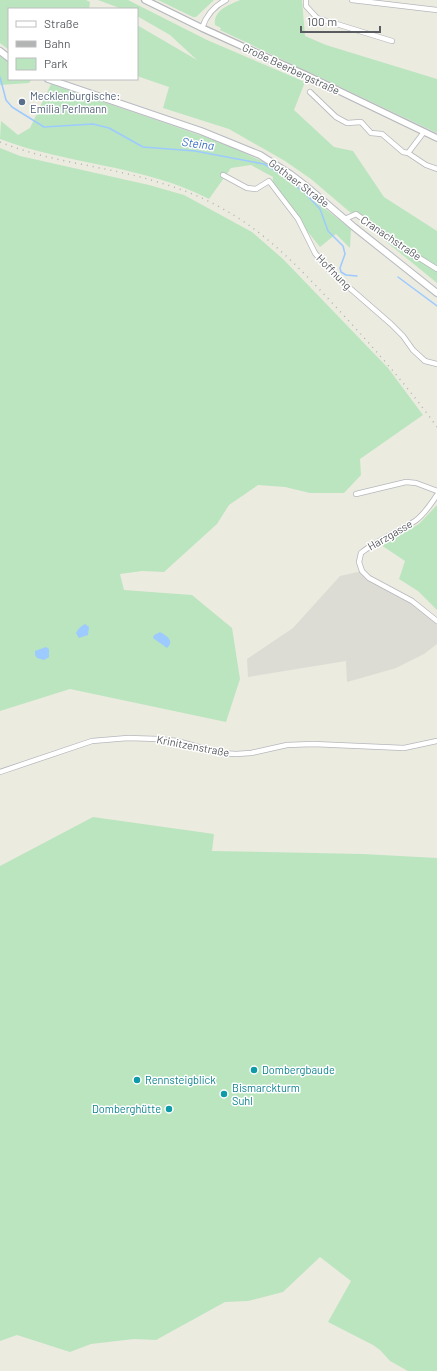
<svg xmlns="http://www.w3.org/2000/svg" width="437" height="1371" viewBox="0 0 437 1371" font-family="Barlow,sans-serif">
<rect width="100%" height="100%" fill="#ecebe0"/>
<!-- industrial -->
<path fill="#dddcd4" d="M362 571 369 578 399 593 437 621V644L424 654 396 668 347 682 346 661 248 677 247 659 293 628 340 576Z"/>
<!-- green -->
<path fill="#bbe5bf" d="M0 0H86L90 2 89 9H9V50L0 43Z
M98 0H128L207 40 305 82 294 110 334 147 353 151 384 197 437 231V283L345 208 311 179 285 161 229 129 163 108 169 87 137 76V25L197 60 170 35 137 16V9H122Z
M158 0H214L196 17H193Z
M240 0H302L305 36 326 45 437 79V133L220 30 221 28 215 25C213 10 229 5 240 0Z
M0 55 9 62V79H32L29 83 0 85Z
M51 84 223 143 268 164 351 229 350 248 336 234 320 247 272 187 273 177 251 165 231 168 209 199C144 165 68 165 0 139L1 121 18 135 30 128Z
M0 148 20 156 149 185 184 195 252 232 283 259 388 368 423 415 360 459 361 475 344 493H310L285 487 258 485 229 505 217 524 164 572 142 571 120 574 124 590 192 595 232 628 240 679 226 722 70 689 0 711Z
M437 505V610L418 591 399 579 405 561 381 545 419 524Z
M93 817 214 834 212 851 363 854 437 858V1371H408L390 1361 380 1350 373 1345 328 1322 351 1281 320 1257 283 1292 248 1301 225 1302 156 1340 134 1339 91 1344 70 1352 17 1335 0 1341V866Z"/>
<!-- water -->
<path fill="#9dcaff" d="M85 624 89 627 88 635 79 638 76 633C78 629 81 626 85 624Z
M160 632C167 636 175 641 167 648L153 638 154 635Z
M46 647 49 649V657L44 660 37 658 35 655V651Z"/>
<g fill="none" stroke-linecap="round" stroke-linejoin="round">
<!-- stream -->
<path stroke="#9dcaff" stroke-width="1.5" d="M0 77 6 100 12 107 44 127 93 124 109 128 143 147 195 151 264 164 281 174 305 193 320 209 328 231 343 246 345 254 340 268 341 272 346 275 357 276
M398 277 437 306"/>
<!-- minor casing -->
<g stroke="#b6b7bd" stroke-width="6">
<path id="minor" d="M306 0V6L317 18 392 41
M352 0 437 10
M202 28C206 16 214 6 226 0
M310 92 336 117 347 123 361 122 371 133 382 134 403 152 408 153 426 165 437 169
M408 153 424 132
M223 175 247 188 256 189 269 181 298 219 315 253 329 270 391 324 403 336 413 350 425 361 437 364
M345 219 356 214 405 249 437 269
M356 494 406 482 416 483 437 491
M437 495C430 505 424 515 415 521 397 533 377 540 361 553L359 562 362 571 369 578 412 601 437 621
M0 772 92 741 128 738 158 739 177 741 220 753 236 754 251 753 287 745 313 744 404 748 437 741"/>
</g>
<!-- tertiary casing -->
<g stroke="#b6b7bd" stroke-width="8">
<path id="tertiary" d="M145 0 202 28 308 76 437 138"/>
</g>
<!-- secondary casing -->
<g stroke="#b9bbc2" stroke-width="8">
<path id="secondary" d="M0 51 9 58
M48 79 201 131 260 155 290 174 307 187 354 227 437 293"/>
</g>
<!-- minor -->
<use href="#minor" stroke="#fff" stroke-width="4.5"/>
<!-- tertiary -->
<use href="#tertiary" stroke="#fff" stroke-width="5.5"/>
<!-- secondary -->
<use href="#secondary" stroke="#fff" stroke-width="6"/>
<!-- rail -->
<path stroke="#b3b4b4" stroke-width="1.5" stroke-dasharray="1 5" stroke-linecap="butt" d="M0 142C52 163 108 166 161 183 185 190 209 200 230 213 271 237 304 273 336 307 372 346 406 384 437 427"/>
</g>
<!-- markers -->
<circle fill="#5c6f8a" stroke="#fff" stroke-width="1.5" cx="22" cy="102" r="4"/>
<g fill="#0f9aa8" stroke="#fff" stroke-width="1.5">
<circle cx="254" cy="1070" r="4"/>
<circle cx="137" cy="1080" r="4"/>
<circle cx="224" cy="1094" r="4"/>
<circle cx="169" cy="1109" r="4"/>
</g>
<g text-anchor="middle" stroke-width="3" stroke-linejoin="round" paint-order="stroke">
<!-- street labels -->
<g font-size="11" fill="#595c61" stroke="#fff">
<text transform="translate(291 69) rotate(25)" y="4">Große Beerbergstraße</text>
<text transform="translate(299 183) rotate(37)" y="4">Gothaer Straße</text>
<text transform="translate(391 238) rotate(34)" y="4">Cranachstraße</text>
<text transform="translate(334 272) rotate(45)" y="4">Hoffnung</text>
<text transform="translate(390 535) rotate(-30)" y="4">Harzgasse</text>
<text transform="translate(193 746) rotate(11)" y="4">Krinitzenstraße</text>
</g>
<!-- service labels -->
<g font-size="11" fill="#4e5e75" stroke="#fff" text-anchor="start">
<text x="30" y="100">Mecklenburgische:<tspan x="30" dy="13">Emilia Perlmann</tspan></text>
</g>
<!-- culture labels -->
<g font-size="11" fill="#0d838f" stroke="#fff" text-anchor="start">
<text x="262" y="1074">Dombergbaude</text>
<text x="145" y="1084">Rennsteigblick</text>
<text x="232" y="1092">Bismarckturm<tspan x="232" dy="13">Suhl</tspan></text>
<text x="161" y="1113" text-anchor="end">Domberghütte</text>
</g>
<!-- water labels -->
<g font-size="12" font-style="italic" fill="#3d70c5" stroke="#fff">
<text transform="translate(198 144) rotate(8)" y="4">Steina</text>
</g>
</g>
<!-- legend -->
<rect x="8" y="8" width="130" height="72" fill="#ffffff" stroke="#bdbec0"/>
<rect x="16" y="21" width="20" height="6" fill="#ffffff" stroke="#bdbec0"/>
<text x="44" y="28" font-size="12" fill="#595c61">Straße</text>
<rect x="16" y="41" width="20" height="6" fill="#b3b4b4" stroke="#bdbec0"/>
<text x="44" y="48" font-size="12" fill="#595c61">Bahn</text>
<rect x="16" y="58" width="20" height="12" fill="#bbe5bf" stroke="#bdbec0"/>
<text x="44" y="68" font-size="12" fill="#595c61">Park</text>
<!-- scale -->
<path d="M301 26v6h79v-6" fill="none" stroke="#595c61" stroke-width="2"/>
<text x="307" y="26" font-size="12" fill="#595c61" stroke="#ffffff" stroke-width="3" paint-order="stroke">100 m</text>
</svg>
